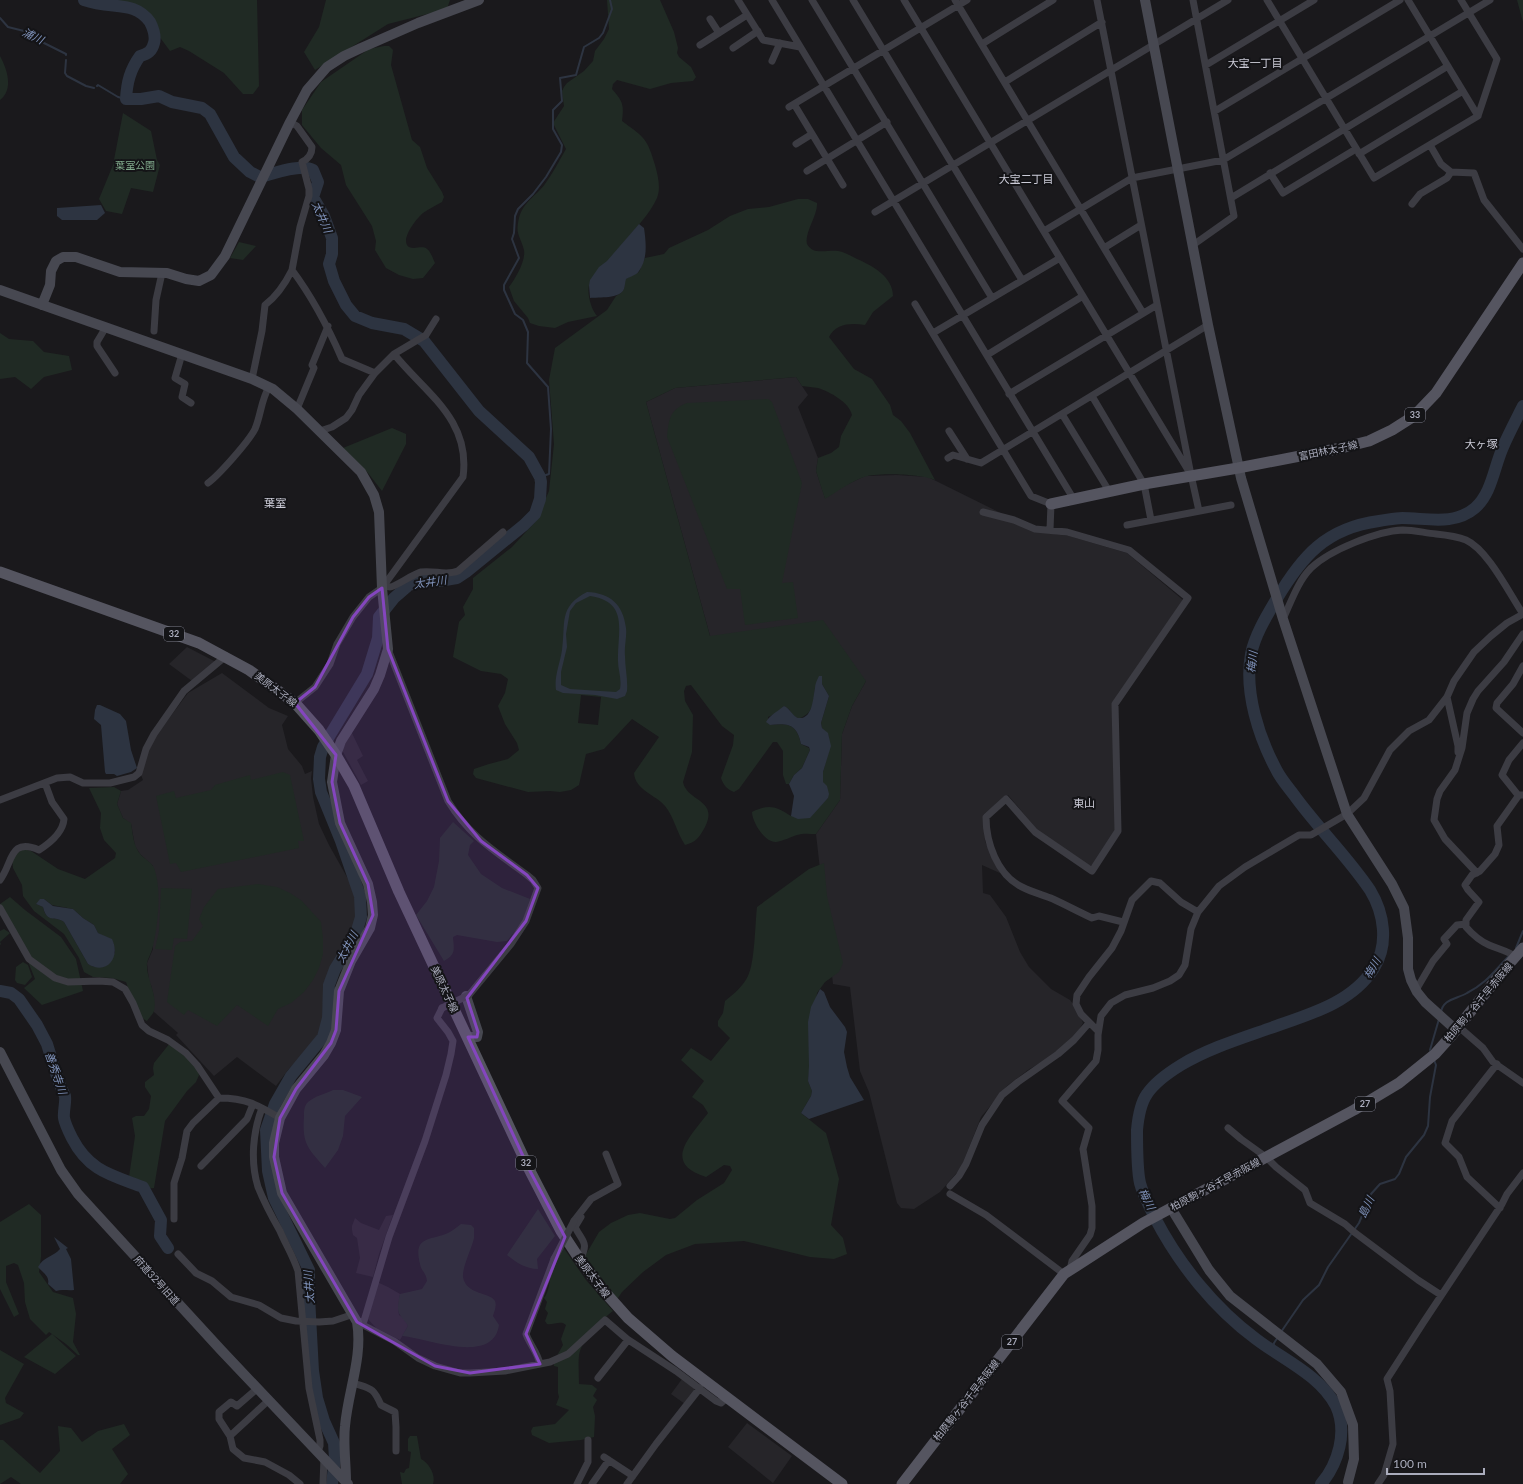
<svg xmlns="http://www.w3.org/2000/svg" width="1523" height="1484" viewBox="0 0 1523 1484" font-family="Lato,'Noto Sans JP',sans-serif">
<rect width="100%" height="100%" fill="#1a191c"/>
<!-- built -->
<path fill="#262529" d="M796 377 808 395 798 407 818 458 816 471 825 498 844 486 865 476 897 475 928 477 1039 532 1069 536 1127 553 1183 600 1112 703 1116 829 1094 864 1090 866 1038 831 1008 795 983 815 985 841 994 861 1002 874 982 865 983 893 990 895 1006 917 1020 952 1029 967 1051 989 1070 1000 1077 1009 1083 1023 1073 1040 1055 1054 1028 1070 1007 1086 981 1117 961 1168 940 1192 914 1209 901 1208 897 1203 869 1092 860 1071 850 987 833 984 816 834 840 800 842 734 852 706 866 681 712 643 646 402 675 388Z
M187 647 216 662 192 681 169 664Z
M222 673 269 708 288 716 282 725 288 749 302 766 305 774 312 771 311 778 313 797 319 824 329 845 352 886 357 906V914L350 936 331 967 327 977 323 1003 322 1021 318 1034 313 1044 288 1070 276 1086 237 1057 214 1076 176 1035 178 1033 154 1012V997L151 985 149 982 147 963 153 949V866L140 854 135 846 131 824 123 818 117 804 121 791 128 790 143 780 141 775 148 751 158 733 188 693Z
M351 731 363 756 357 760 368 781 361 785 342 750Z
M393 1215 379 1254 373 1277 356 1273 360 1258 357 1238 353 1235 352 1230V1226L355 1218 361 1223 379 1230 386 1216Z
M377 1282 388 1287 400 1294 398 1308 399 1315 405 1319 408 1326 400 1340 376 1328 368 1319Z
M682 1379 694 1388 695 1392 685 1404 671 1394Z
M747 1423 792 1456 773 1483 728 1447Z"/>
<!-- green -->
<path fill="#202a24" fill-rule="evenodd" d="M87 0H257L259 86 253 94H243L224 73 189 51 180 47 170 51 147 20 123 2 107 5Z
M326 0H450L447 9 388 24 315 70 304 52 319 27Z
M607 0H660L674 32 678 48 677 53 679 57 691 67 696 77 693 81 671 83 650 89 617 80 613 84 612 89C623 102 624 104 622 121 645 138 647 138 655 165 658 176 661 188 657 198 650 214 636 227 626 240 620 247 614 255 608 261 601 268 592 275 589 285 587 294 591 309 597 316L568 322 555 328 539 326 530 323 528 318 514 301 509 287C515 279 526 261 524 250 520 235 515 235 519 218 523 202 536 196 545 184 553 173 559 161 566 149L553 123 564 106 562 91 564 87 567 83 584 71 593 61 595 51 604 39 609 29Z
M1517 0H1523V22Z
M384 46H389L393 50 391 65 412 140 420 147 427 168 442 192 444 197 442 202C436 205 429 209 423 213 417 218 399 240 409 247 415 250 422 245 427 249 431 252 433 259 435 263L423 278 413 279 399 275 386 268 375 250 376 241 372 226 346 185 341 165 321 148 302 125V110L321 82 369 49Z
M0 56C7 69 14 89 0 100Z
M123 113 151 131 157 160 160 165 153 192 131 188 122 214 106 211 99 199 113 165Z
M798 199H808L817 203C818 215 804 233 807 244 808 246 811 249 813 250 820 253 830 250 838 251 845 252 851 256 857 259 873 266 893 277 893 296L873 312 865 325C851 323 836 323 829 337L854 369 872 379 890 405 893 415 901 421 910 433 935 480C923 474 876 472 864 477 850 482 838 491 825 499L816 471 818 458 831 453 839 447 841 436 852 415C849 402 830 392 818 388 813 387 807 387 802 386L796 377 675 388 646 402 710 636 823 620 866 681 852 706 842 734 840 800 816 834C810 834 803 833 797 835 791 837 783 841 776 842 765 843 752 822 752 812 769 804 775 806 791 816L819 807 828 798 823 782V772L830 746 828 734 822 728 821 723 829 696 822 684 815 688C814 698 814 711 804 716 802 718 798 719 795 717 791 714 790 708 784 706L777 713 768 717 770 725C788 723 797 724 801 744L809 748 810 750 802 768 794 775 789 784H786L783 775V751L777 742H773L739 789 734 792C728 790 723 785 721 778L733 745 734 735 722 726 691 685 686 686 684 691 685 701 693 715 692 752 683 782C687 802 719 799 705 827 699 838 696 842 685 845 677 833 674 817 665 806 656 795 635 790 634 773L659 737 632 719 604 749 586 754 579 785 571 790 560 792 550 791 528 792 476 778 473 774 474 769 489 764 508 759 519 750 517 743 505 724 498 706 505 693 508 679 501 674 481 671 453 657 459 622 465 615 463 607 473 589V578L512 547 536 521 549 491 554 444 549 380 555 348 607 310 616 296 621 293 624 289 625 279 639 272 645 258 664 254 669 248 708 230 730 216 748 209 769 207ZM581 695 601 697 598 725 578 723Z
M239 242 256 246 243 260 230 258Z
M0 333 9 339 33 341 44 352 69 356 72 370 44 377 31 389 15 377 0 379Z
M768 399 772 402 802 483 782 583 793 582 798 618 745 625 740 589H727L667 437C669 420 669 410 687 403Z
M392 428 406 434V444L382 491 368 473 343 448Z
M283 772 290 775 304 841H298L299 848 181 872 176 863 170 864 156 796 174 791 176 798 211 790 215 785 250 775 251 780Z
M114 787 121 791 117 804 123 818 131 823C133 834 133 846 141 855 145 859 152 863 154 868 162 889 158 924 153 946 152 952 148 958 147 963 146 980 158 994 154 1011 153 1014 149 1018 147 1021 134 1015 131 994 126 982L112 978 93 977 84 972 79 958 64 934 34 911 23 896 22 885 13 868 12 859 15 855 23 849 31 851 58 869 85 879 115 858 116 853 104 840 100 828 101 813 89 788ZM44 899 52 905 73 909 83 918 94 925 98 933C111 941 113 934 115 953L94 967 88 964 64 922C55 915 46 923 43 907L36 904Z
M453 822 474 841 470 845 468 855 481 874 502 888 530 899 523 921 507 941 497 942 457 935 453 937C454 950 456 954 444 961L416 915 427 901 434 887 439 861 440 838Z
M824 863 827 896 843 963 839 972 825 982 817 993 808 1081 812 1091 811 1096 801 1113 826 1133 839 1179 831 1225 843 1238 847 1254 834 1259 810 1257 744 1241 695 1244 666 1255 643 1272 622 1292 616 1301 594 1274 585 1256 599 1232 611 1223 628 1215 640 1213 670 1219 675 1218 697 1200 724 1183 732 1170 730 1166 724 1165 706 1177C661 1163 691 1136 708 1113L703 1105 692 1097 704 1081 681 1060 691 1048 711 1061 730 1038 718 1026V1021L723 1013 725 1001C734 994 743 986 748 976 755 962 755 924 757 907L809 869Z
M258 884 277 887 290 893 302 901 321 922 323 938V954L319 968 313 980 304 992 291 1003 278 1009 268 1026 237 1005 217 1026 188 1010 184 1015 167 1002 175 946 180 942 192 941 203 926 199 919 204 907 218 889Z
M161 888 192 889 187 939 174 938 172 950 155 949 159 931Z
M10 897 25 910 61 937 76 959 83 991 42 1005 24 988 35 979 27 959 0 907V904Z
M4 929 10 933 0 942 1 944 0 945V931Z
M23 962 28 965 32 977 25 985 17 983 15 980 16 967Z
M172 1042 198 1070 199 1075 196 1082 187 1091 165 1121 154 1188C144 1190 137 1183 129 1177L135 1136 132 1118 136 1116H144L149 1109 151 1096 145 1087V1082L154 1075 153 1068 154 1063 170 1043Z
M333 1090H343L362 1097 345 1116 343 1136 338 1150 325 1168C308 1148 302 1145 304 1116 304 1111 304 1106 308 1102 315 1096 325 1094 333 1090Z
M29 1204 41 1215V1257L39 1272 53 1292 73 1298 76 1314 73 1342 80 1355H78L66 1344 52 1334 76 1356 55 1374 24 1357 52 1334 49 1332 46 1335 30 1319 25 1302 24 1283 18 1265 14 1263 6 1266V1282L19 1314 14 1317 0 1289V1222Z
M538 1209 555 1236 537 1259 538 1269C525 1269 516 1262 507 1255Z
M461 1224 471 1225 474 1228C474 1231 474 1235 474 1238 472 1248 462 1267 463 1277 466 1295 490 1292 495 1301 497 1306 494 1312 493 1316L499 1325C493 1366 427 1338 402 1336L408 1326C405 1320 403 1320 400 1315 396 1309 399 1300 400 1294L422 1289 427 1281C426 1272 421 1271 420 1264 413 1236 429 1241 448 1233 452 1231 457 1227 461 1224Z
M563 1247 586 1280 613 1311C599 1322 583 1337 579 1355 578 1364 579 1374 579 1384L592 1385 597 1389 593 1396 597 1400 593 1407 595 1416 594 1437 581 1440 549 1443 532 1435 531 1431 533 1427 555 1424 569 1410 556 1405 559 1397 558 1393V1367L554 1366V1361L563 1345 561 1339 566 1325 563 1323C557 1322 552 1325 547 1324L545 1321 548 1313 545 1309 547 1302 544 1298C549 1292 549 1281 552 1273 555 1264 559 1256 563 1247Z
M0 1350 24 1364 5 1398 6 1403 24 1413 20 1418 0 1425Z
M124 1424 130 1435 112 1449 128 1474 120 1484H21L11 1477 0 1484V1440H3L40 1473 60 1451 58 1426 71 1428 82 1442 98 1431Z
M410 1436H417L421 1459C429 1463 436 1475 433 1484H402L400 1472 404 1473 406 1469 409 1468 411 1452 408 1451V1439Z"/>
<!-- water -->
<path fill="#2d3441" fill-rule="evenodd" d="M101 205 105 213 97 220H62L57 216V208Z
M639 224 644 228C646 242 648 259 639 271 637 275 629 277 626 279 625 282 625 286 624 289 620 299 599 297 590 298L589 285 590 280 599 267 607 261Z
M587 592C610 593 623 604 626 628 627 637 624 647 625 656 625 668 628 679 627 691L625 696 617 699 595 695 563 693 556 690C554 676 560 664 562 650 566 623 558 607 587 592ZM590 596C630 602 617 632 618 661 618 670 622 679 620 689L616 692 570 689 561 685V672L567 647 566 634 570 611 576 603Z
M819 676H822V684L829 696 821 723 822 728 828 733 831 746 823 772V782L827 786 829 794 828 798 810 818 798 819 791 816 794 796 789 784 794 775 802 768 810 750 809 747 801 744C797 724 788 723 770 725L766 722C770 715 778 711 784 706 790 708 792 716 798 718 813 720 813 697 815 688 815 684 817 680 819 676Z
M97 705H100L120 714 126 721 131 750 137 768 131 772 117 776 114 774H106L105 772 101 725 94 719 95 710Z
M40 899H44L53 906 73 909 83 918 94 925 98 933 112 939C121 957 107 976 88 964L64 922C54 915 47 924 43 907L36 904Z
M820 989 824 992 830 1007 845 1027 847 1032 844 1052 847 1067 850 1077 864 1100 809 1119 801 1113 811 1096 812 1091 808 1081 809 1066 808 1022 811 1007Z
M54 1237 68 1248 66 1249 71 1259 74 1290C68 1291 62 1289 56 1291L48 1284C50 1276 42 1272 38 1267 43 1257 53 1257 60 1249Z"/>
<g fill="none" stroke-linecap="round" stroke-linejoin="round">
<!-- stream -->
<path stroke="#2d3441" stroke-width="2" d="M0 18 8 27 28 32 38 40 66 54V55
M66 60 65 73 67 76 86 86 94 88
M97 86 98 85 118 97 126 99
M540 477 549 474 551 429 548 387 527 363 528 332 523 320 515 314 504 290V285L519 258 512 239 514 233 515 216 518 209 533 194 546 177 561 152 562 145 553 129V110L562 101 560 78 576 75 584 47 599 38 603 33 612 9 610 0
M1516 948 1523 931
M1441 1013C1442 999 1457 999 1467 993 1487 983 1494 971 1509 956
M1430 1050 1439 1019
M1281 1332 1303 1300 1319 1285 1328 1267 1359 1223 1371 1194 1380 1184 1395 1179 1399 1174 1406 1157 1424 1135 1428 1126 1430 1097 1436 1065 1434 1060
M1273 1351 1274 1343 1278 1337"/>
<!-- river -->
<path stroke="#2d3441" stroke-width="12" d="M84 0C113 10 134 0 150 22 153 28 156 36 154 43 152 51 148 54 140 56 130 70 127 82 126 99H141L159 96 172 102 202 108 210 114 234 157 250 172 260 177C273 174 301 163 313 170L318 182 313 197 324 216 332 238V254L329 264 334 281 346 305 355 316 372 323 404 329 424 341 479 411 529 457 540 477 541 482 540 499 535 514 524 525 466 572 457 578 439 581H423L409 585 394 598 379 617 378 638 367 674 330 735 323 747 320 757 319 779 321 792 341 841 360 896 361 917 355 937 335 969 329 985 328 1018 323 1037 291 1076 275 1104 266 1130 268 1171 274 1198 309 1270V1297L313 1371 317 1398 324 1421 334 1443 335 1459 332 1484
M0 991 11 993 19 999 37 1025 47 1044 59 1083 65 1096C66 1104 63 1111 64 1118 65 1124 69 1132 72 1138 89 1171 111 1175 143 1187L161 1220 160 1236 168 1248
M1321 1484C1338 1464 1348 1432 1336 1406 1320 1375 1282 1359 1256 1339 1214 1308 1179 1264 1155 1218 1150 1207 1143 1195 1140 1183 1137 1170 1137 1144 1137 1130 1138 1119 1140 1104 1147 1094 1155 1082 1168 1073 1181 1065 1211 1047 1246 1037 1279 1025 1314 1013 1353 1001 1374 968 1389 944 1384 913 1370 890 1348 857 1317 827 1294 795 1288 787 1281 779 1277 771 1259 738 1244 692 1251 654 1255 635 1266 617 1276 600 1302 556 1326 528 1379 521 1387 520 1395 518 1402 518 1427 518 1454 526 1475 508 1492 493 1494 467 1503 447 1509 433 1516 420 1523 406"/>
<!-- street -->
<path stroke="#3c3c43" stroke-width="7" d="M738 0 763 40 800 47
M772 0 1073 498
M812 0 992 298
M853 0 1022 280
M904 0 1191 475
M955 0 1143 313
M1097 0 1191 475 1199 511
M1193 0 1234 216 1193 245
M1267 0 1374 178 1478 116 1497 59 1461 0
M1408 0 1478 116
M710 19 719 33
M982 44 1053 0
M700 45 747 15
M733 48 758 31
M772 61 780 43
M1206 65 1314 0
M1005 82 1102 22
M794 104 843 185
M789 107 967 0
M1215 111 1400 0
M290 122 297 126 312 147C312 155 308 159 302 162L309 189V196L300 227 292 270C313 298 328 327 342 359L375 373
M796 144 812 134
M1430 145 1441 164 1451 172 1474 173 1484 200 1523 249
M1359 154 1463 91
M807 171 887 122
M1270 173 1283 193 1356 149
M1231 198 1448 66
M1412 204 1420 194 1447 178 1451 172
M875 212 1228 0
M1044 231 1132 178 1223 160 1490 0
M1104 248 1141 225
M915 304 1031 496 1051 504 1050 530
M106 327 97 342V346L115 373
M154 331 156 300 162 273
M933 333 1060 258
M182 354 175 378 185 384 182 397 191 403
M987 355 1083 296
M252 379 262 331 265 305C277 296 285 284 292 270
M1009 394 1157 305
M1092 396 1144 484 1151 520
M297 409 314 368 312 365 328 326
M1062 414 1109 491
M320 431 332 427 346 418 352 410 359 395 375 373 394 354 426 335 436 319
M949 431 967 459
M948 458 953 455 981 463 1208 325
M208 483C219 475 249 441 255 429 261 415 261 400 269 387
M983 512 1014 520 1035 529 1067 532 1129 550 1188 598 1115 704 1118 831 1092 871 1035 832 1006 799 986 817C986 842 997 875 1022 887 1032 892 1043 895 1053 899 1066 905 1079 912 1092 918L1099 916 1123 922
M1127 525 1231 505
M384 585C386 586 388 587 390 587 395 587 413 574 421 572 434 570 446 576 458 571L503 532
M1283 619C1291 602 1298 581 1311 568 1330 550 1377 531 1403 530 1414 530 1425 533 1436 534 1446 535 1456 536 1466 540 1488 550 1509 593 1523 614
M388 649 448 801C470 837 495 851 527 875L533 880 538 888 526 921 511 944 469 995
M1523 666 1513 684 1497 703 1496 708 1523 733
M1447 697 1458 746V752
M295 703 315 687 330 664 337 644 353 617 369 597 382 588 463 477C471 419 425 393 394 354
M1518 795 1502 775 1509 760 1523 743
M0 800 57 778 70 777 83 783H110L134 777 139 773 146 749 154 734 184 691 226 656
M1477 873 1445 839 1434 820 1437 799 1440 791 1455 770 1462 748 1467 713 1473 699 1478 691 1504 662 1523 634
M0 880C13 863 9 837 39 850 50 843 63 832 64 819L52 802 45 783
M0 908 29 959 55 978 68 982 99 981 113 982 125 989 133 1003 142 1025 149 1031 168 1040 186 1053 197 1065 219 1098
M1516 957C1508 951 1498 949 1489 945 1480 941 1472 934 1466 927V920L1479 902 1468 890 1465 885 1472 875 1480 871 1495 854 1499 845 1497 826 1519 795H1523
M1416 990 1433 961 1447 944 1444 939 1457 925 1466 924
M1459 1027 1483 1048 1493 1062 1523 1083
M1098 1031 1081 1014 1076 1004 1077 995 1089 977 1112 948 1121 931 1132 900 1151 881 1160 883 1181 902 1198 912
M1497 1064 1452 1121 1445 1143 1459 1157 1467 1177 1500 1208
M219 1098C246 1098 258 1105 280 1118
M262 1108C253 1132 250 1161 258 1187 264 1202 272 1217 280 1231 286 1245 293 1256 298 1271L309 1388 320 1440V1446L318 1452
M1228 1128 1241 1139 1266 1157 1276 1167 1305 1190 1310 1203 1345 1224 1354 1232 1418 1280 1441 1295
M201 1166 247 1119 253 1104
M950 1186 959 1176 966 1164 982 1125 1002 1095 1018 1082 1058 1054 1074 1040 1089 1023
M950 1194 986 1215 1064 1274
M174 1219V1183L182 1158 187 1131 193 1123 219 1098
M574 1221 591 1199 618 1184 606 1154
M178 1254 196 1273 212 1281 231 1297 259 1305 281 1318 296 1321 319 1322 333 1321 351 1315
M580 1260C589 1242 583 1243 575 1227L581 1217
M1070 1270 1072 1261 1090 1235 1092 1228V1206L1083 1149 1089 1128 1062 1101 1096 1061 1098 1050V1035L1101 1016 1111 1003 1125 995 1153 988 1170 981 1179 975 1185 965 1191 929 1198 912 1219 886 1245 867 1299 835H1311L1347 814 1364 798 1390 750 1409 731 1429 720 1447 697 1454 681 1474 652 1491 636 1507 623 1523 614
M357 1322 394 1341 418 1358 435 1366 460 1373H470L505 1371 550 1362 568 1354 605 1320 627 1339 676 1371 716 1401 721 1403 727 1398
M357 1322 364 1321 389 1237 425 1141 446 1075 451 1054 453 1041 448 1032 437 1018 442 1008
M540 1364C537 1351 530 1345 526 1334L554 1259
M598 1378 628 1340
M353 1383C371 1389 373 1387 381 1405L395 1412 396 1427V1451
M258 1388 237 1406 231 1402 219 1412V1419L230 1436 233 1449 244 1458 265 1462 289 1475 300 1484
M230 1436 269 1400
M604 1457 633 1476
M323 1484 324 1458
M577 1484 588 1462V1440
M592 1484 609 1460
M627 1484 656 1444 700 1388
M1378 1484 1384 1475 1393 1444 1390 1391 1387 1379 1423 1323 1502 1204 1507 1194 1523 1173"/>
<!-- secondary -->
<path stroke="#474851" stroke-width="10" d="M1145 0 1208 325 1241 478 1283 619 1347 814 1392 884 1404 908 1408 938V969L1411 980 1417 992 1425 1002 1456 1030
M0 290 252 379 273 389 297 409 361 472 374 495 379 512 382 588 388 649 380 675 374 689 341 741 336 755 332 782 340 823 368 884 372 902 373 915 370 928 351 961 339 991 336 1030 331 1043 324 1055 296 1089 280 1118 274 1143V1157L282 1193 357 1322C363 1357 348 1391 345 1426 343 1443 346 1464 346 1481
M42 305 50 285 51 271 56 261 63 257H76L120 272 167 273 186 279 199 281 211 275 225 256 290 122 307 90 327 67 344 56 361 48 418 23 479 0
M466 996 478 1032 477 1037H468
M0 1052 61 1170 78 1194 221 1350 348 1484
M1171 1208 1209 1270 1230 1296 1317 1364 1341 1392 1353 1425 1354 1459 1348 1482"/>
<!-- primary -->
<path stroke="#555560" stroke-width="11" d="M1051 504 1144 484 1238 468 1341 448 1369 441 1392 430 1414 416 1436 393 1523 263
M0 572 199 643 249 670 295 703 319 730 336 755 354 786 399 892 529 1169 561 1231 580 1260 603 1290 628 1318 672 1356 842 1484
M902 1484 1064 1274 1143 1223 1354 1110 1399 1083 1435 1054 1452 1035 1502 972 1523 948"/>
<!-- street-bridge -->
<path stroke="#3c3c43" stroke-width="7" d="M442 1008 469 995
M554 1259 574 1221"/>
</g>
<!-- marked area -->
<path fill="#8446be" fill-opacity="0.2" stroke="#8446be" stroke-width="3" stroke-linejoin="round" d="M382 588 388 649 448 801 481 841 527 875 538 888 526 921 467 998 478 1032 477 1037H468L529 1169 565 1237 526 1334 540 1364 470 1373 435 1366 357 1322 282 1193 274 1157 280 1118 296 1089 331 1043 336 1030 339 991 373 915 368 884 340 823 332 782 336 755 295 703 315 687 353 617 369 597Z"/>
<g text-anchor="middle" stroke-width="4" stroke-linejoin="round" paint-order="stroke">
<!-- shield labels -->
<g fill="#141417" stroke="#7d7e8a" stroke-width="1">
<rect x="1405" y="408" width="20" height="14" rx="3"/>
<rect x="164" y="627" width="20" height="14" rx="3"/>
<rect x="1355" y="1097" width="20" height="14" rx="3"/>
<rect x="516" y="1156" width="20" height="14" rx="3"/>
<rect x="1002" y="1335" width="20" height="14" rx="3"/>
</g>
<g font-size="9" font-weight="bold" fill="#aaacbc">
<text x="1415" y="418">33</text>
<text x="174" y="637">32</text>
<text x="1365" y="1107">27</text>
<text x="526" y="1166">32</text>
<text x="1012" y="1345">27</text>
</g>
<!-- park labels -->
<g font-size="10" fill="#80a98b" stroke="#141417">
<text x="135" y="169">葉室公園</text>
</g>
<!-- street labels -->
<g font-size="10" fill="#aaacbc" stroke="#141417">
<text transform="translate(1328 450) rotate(-12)" y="4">富田林太子線</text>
<text transform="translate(276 689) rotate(37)" y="4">美原太子線</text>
<text transform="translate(445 989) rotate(65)" y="4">美原太子線</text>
<text transform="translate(1478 1002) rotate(-50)" y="4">柏原駒ヶ谷千早赤阪線</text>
<text transform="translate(1215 1184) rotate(-28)" y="4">柏原駒ヶ谷千早赤阪線</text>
<text transform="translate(593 1276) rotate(53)" y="4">美原太子線</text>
<text transform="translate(157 1280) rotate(48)" y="4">府道32号旧道</text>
<text transform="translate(966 1400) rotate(-52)" y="4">柏原駒ヶ谷千早赤阪線</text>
</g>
<!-- water labels -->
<g font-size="11" font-style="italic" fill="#7f92ba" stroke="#141417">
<text transform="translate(33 36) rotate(26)" y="4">浦川</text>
<text transform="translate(322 217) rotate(66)" y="4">太井川</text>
<text transform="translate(430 582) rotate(-8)" y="4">太井川</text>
<text transform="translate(1252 662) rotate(-84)" y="4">梅川</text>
<text transform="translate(347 947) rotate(-62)" y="4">太井川</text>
<text transform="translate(1372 968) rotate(-60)" y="4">梅川</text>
<text transform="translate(56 1073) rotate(71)" y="4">善秀寺川</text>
<text transform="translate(1147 1199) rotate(64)" y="4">梅川</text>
<text transform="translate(1366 1207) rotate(-65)" y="4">島川</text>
<text transform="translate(309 1287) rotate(-94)" y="4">太井川</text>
</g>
<!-- neighbourhood labels -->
<g font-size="11" fill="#ccccd8" stroke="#141417">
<text x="1255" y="67">大宝一丁目</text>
<text x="1026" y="183">大宝二丁目</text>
<text x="1481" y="448">大ヶ塚</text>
<text x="275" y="507">葉室</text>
<text x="1084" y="807">東山</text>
</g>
</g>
<!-- scale -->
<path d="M1387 1468v6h97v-6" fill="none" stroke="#aaacbc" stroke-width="2"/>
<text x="1393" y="1468" font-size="12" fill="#aaacbc" stroke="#141417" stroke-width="3" paint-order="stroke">100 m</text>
</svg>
